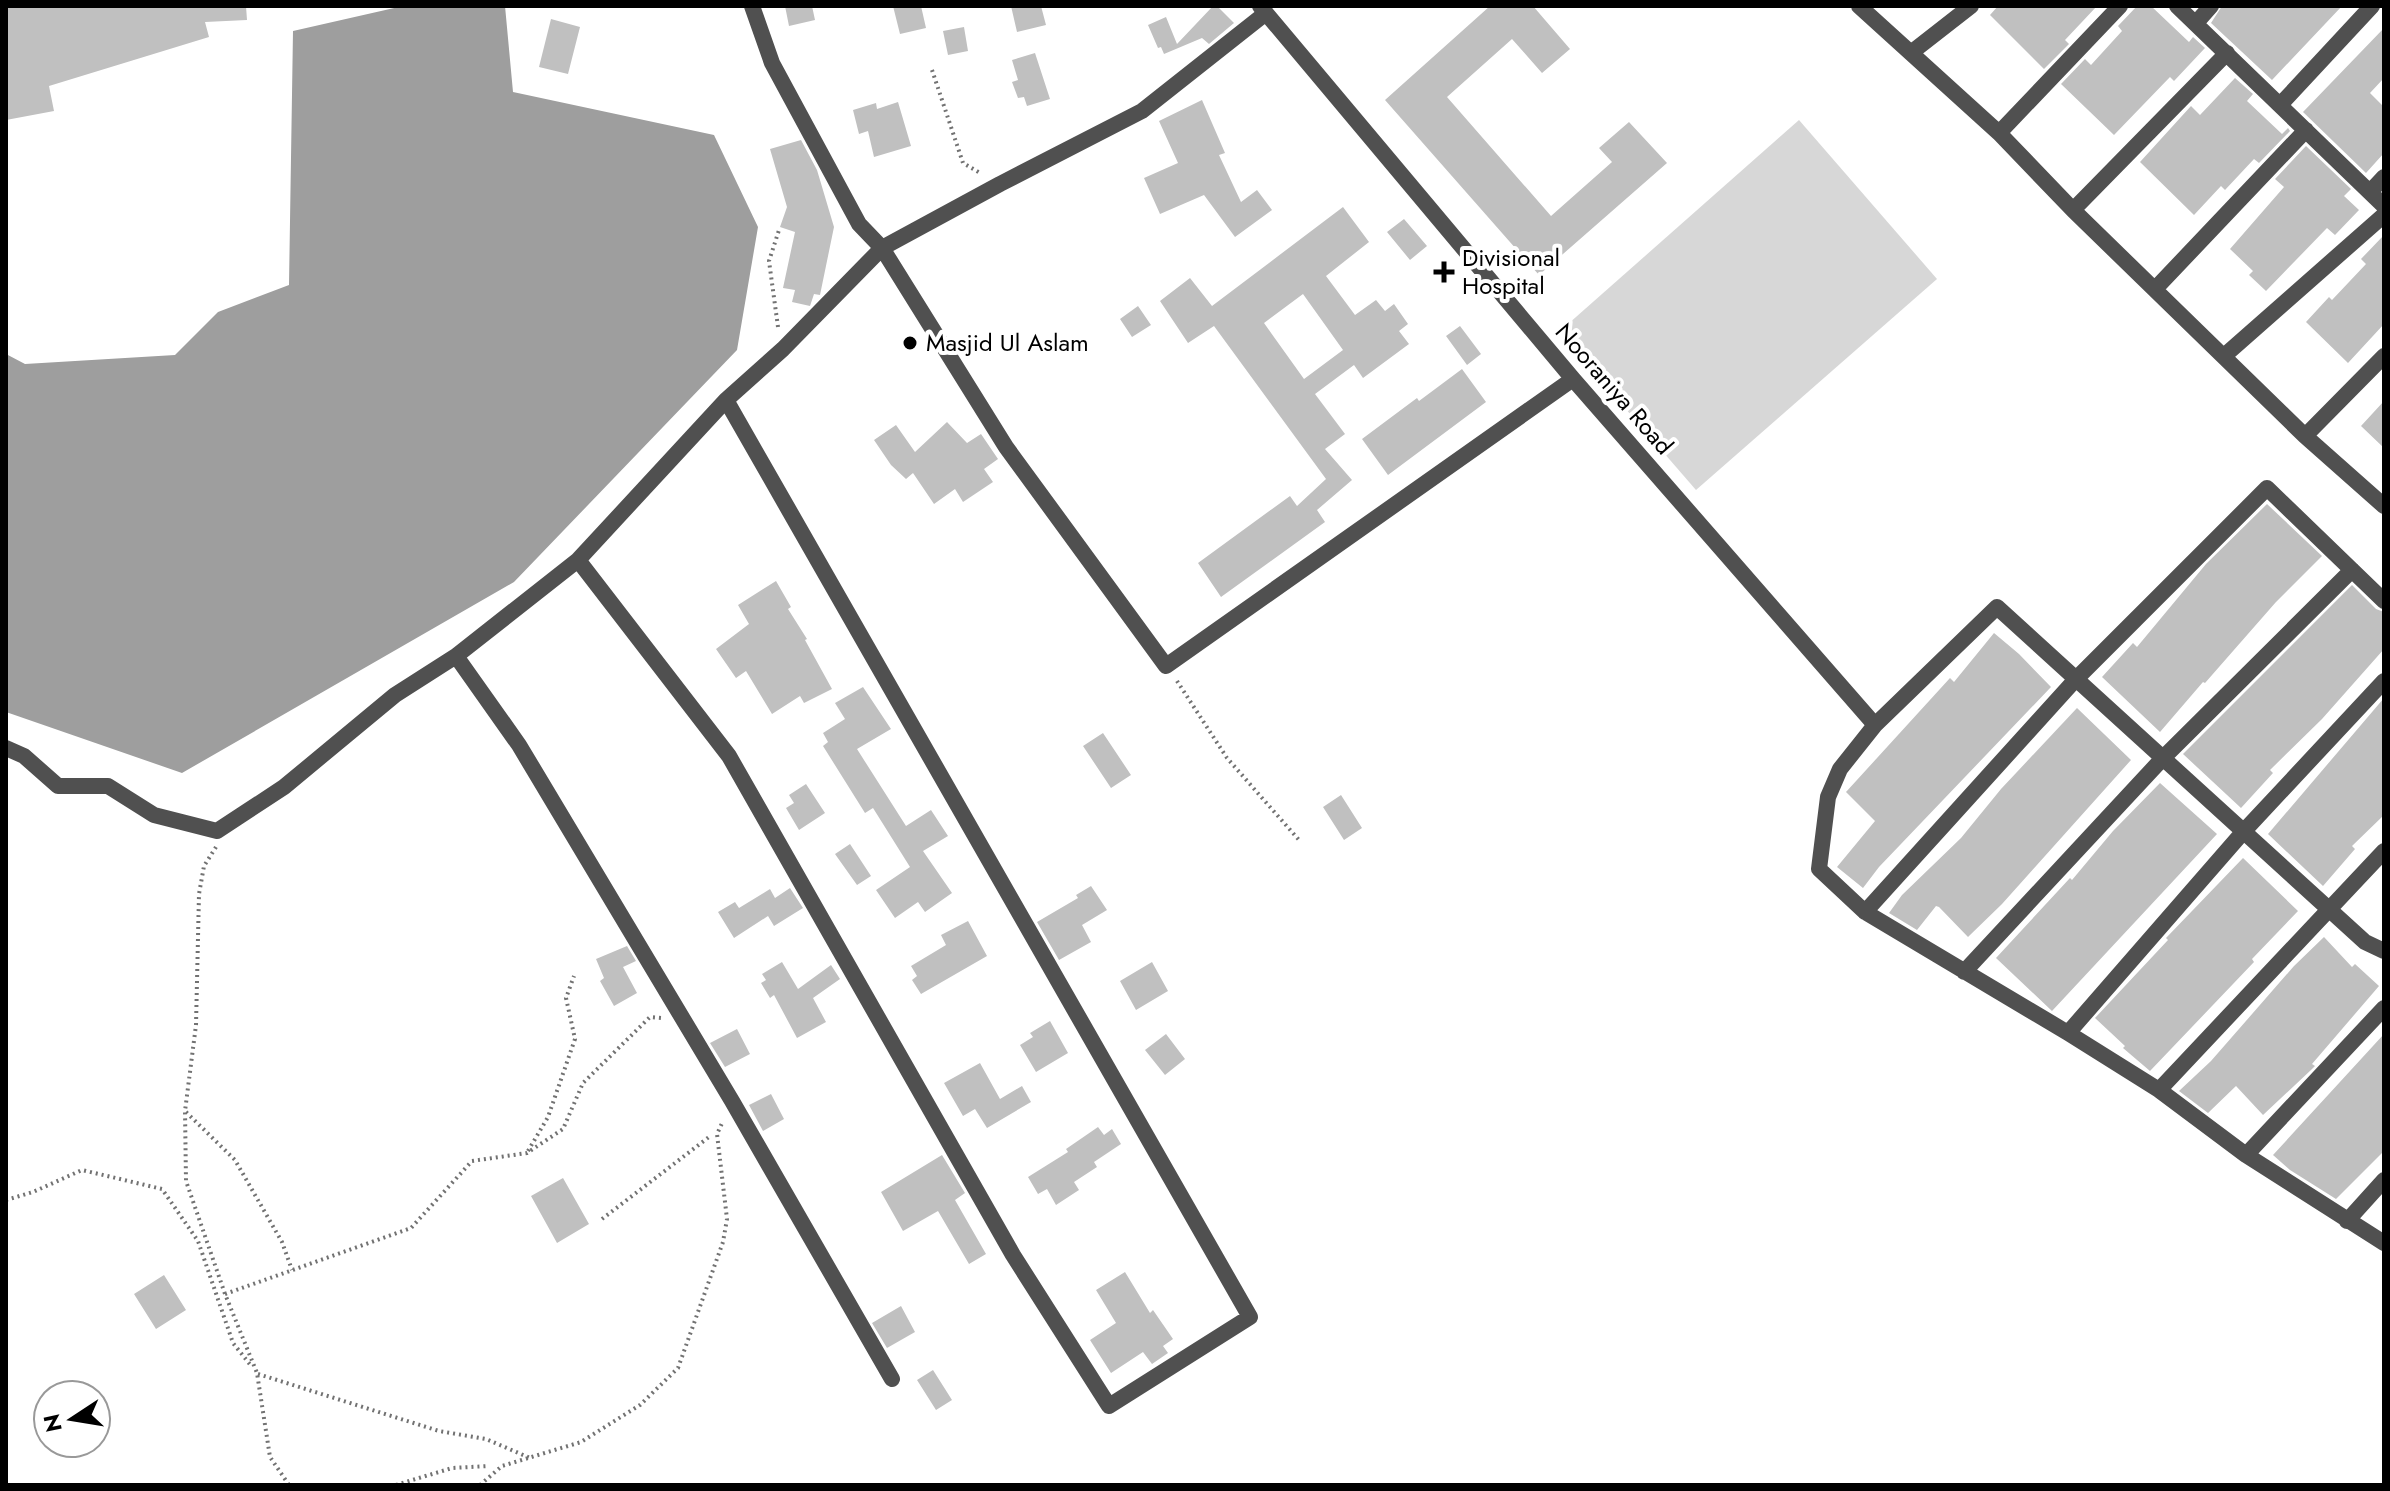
<svg xmlns="http://www.w3.org/2000/svg" width="2390" height="1491" viewBox="0 0 2390 1491" font-family="Jost,sans-serif">
<rect width="100%" height="100%" fill="#fff"/>
<!-- green -->
<path fill="#d7d7d7" d="M1799 120 1937 279 1696 490 1559 332Z"/>
<!-- water -->
<path fill="#9e9e9e" d="M403 6H505L513 92 714 135 758 227 737 350 514 582 182 773 6 712V354L25 364 175 355 218 312 289 285 293 31Z"/>
<!-- building -->
<path fill="#c0c0c0" fill-rule="evenodd" d="M6 6H246L247 20 205 22 209 37 49 86 54 111 6 120Z
M785 6H812L815 20 789 26Z
M893 6H921L926 28 900 34Z
M1011 6H1041L1046 25 1017 32Z
M1213 6H1217L1234 23 1209 44 1202 38 1164 54 1161 47 1158 48 1148 25 1166 17 1177 44Z
M1490 6H1533L1570 49 1542 73 1512 39 1447 97 1551 216 1612 162 1599 148 1629 122 1667 163 1539 275 1385 100Z
M1998 6H2097L2065 40 2069 44 2044 69 1990 15Z
M2137 6H2151L2189 42 2193 37 2205 48 2174 81 2170 77 2114 135 2061 84 2085 59 2091 65 2122 31 2118 26Z
M2222 6H2342L2272 80 2211 23Z
M551 19 580 27 568 74 539 67Z
M964 27 968 51 948 55 943 31Z
M2384 28V78L2370 93 2384 107V153L2366 173 2303 112Z
M1035 53 1050 99 1027 106 1024 97 1018 98 1012 82 1018 80 1012 60Z
M2235 78 2253 94 2247 101 2282 134 2288 128 2290 131 2259 163 2254 159 2225 190 2221 186 2194 215 2140 162 2191 106 2200 115Z
M1202 100 1225 153 1219 155 1241 202 1257 190 1272 210 1235 237 1204 195 1160 214 1144 178 1178 163 1159 121Z
M898 102 911 146 874 157 868 131 859 134 853 110 876 103 877 109Z
M801 140 817 170 834 227 820 295 814 294 810 306 792 302 795 290 783 288 795 232 780 227 787 207 770 149Z
M2306 146 2351 189 2344 196 2359 210 2335 235 2327 228 2266 291 2249 275 2253 271 2230 249 2284 187 2275 179Z
M1343 207 1369 242 1326 276 1355 315 1376 300 1385 311 1394 304 1408 324 1399 331 1409 344 1363 378 1354 365 1315 394 1345 434 1325 449 1352 480 1317 510 1325 522 1221 597 1198 563 1290 496 1297 506 1326 479 1214 326 1188 343 1160 301 1190 278 1212 306ZM1303 294 1343 350 1304 379 1264 323Z
M1404 219 1427 246 1410 260 1387 232Z
M2384 235V324L2348 363 2306 322 2329 297 2332 300 2366 264 2361 259Z
M1138 306 1151 325 1132 337 1120 319Z
M1460 326 1481 354 1467 365 1446 336Z
M1462 369 1486 402 1388 475 1362 439 1417 398 1419 401Z
M2384 401V448L2361 426Z
M947 422 967 443 981 434 998 459 984 469 993 482 963 502 955 489 934 504 913 473 906 479 891 465 874 440 896 425 915 452Z
M2267 504 2322 556 2276 602 2205 683 2203 682 2160 732 2102 677 2133 643 2137 647 2206 564Z
M776 581 791 607 788 609 807 639 805 640 832 689 804 703 800 696 772 714 746 671 736 678 716 649 749 624 738 605Z
M2352 585 2376 609 2384 612V649L2322 719 2270 770 2273 773 2241 808 2183 754Z
M1994 633 2019 654 2051 687 1879 867 1863 888 1837 867 1875 821 1846 792 1950 678 1954 682Z
M863 687 891 729 857 749 906 826 931 810 948 836 923 851 952 893 925 912 918 902 895 918 876 890 910 867 873 808 865 813 823 746 828 742 823 733 845 719 835 703Z
M2384 698V815L2352 846 2355 849 2323 886 2268 834Z
M2077 708 2131 760 2002 904 1968 937 1939 907 1936 906 1917 930 1889 913 1902 895 1961 838 2001 789Z
M1103 733 1131 775 1111 788 1083 746Z
M2160 783 2217 834 2052 1011 1996 958 2070 878 2072 880 2113 831Z
M806 784 825 813 799 830 786 808 794 803 789 795Z
M1341 795 1362 828 1344 840 1323 807Z
M850 844 871 876 857 885 835 854Z
M2243 858 2298 911 2252 959 2254 962 2150 1071 2123 1048 2125 1046 2095 1018 2168 940 2166 938Z
M1091 886 1107 910 1082 925 1091 942 1059 960 1037 922 1078 898 1076 895Z
M790 888 803 908 774 926 768 916 734 938 718 912 735 902 739 908 770 889 775 898Z
M968 921 987 956 921 994 912 980 917 976 911 966 946 945 941 935Z
M2324 937 2352 967 2355 964 2379 986 2312 1064 2315 1066 2311 1070 2263 1115 2236 1086 2208 1113 2179 1091 2211 1061 2294 966Z
M627 946 636 961 623 967 637 993 614 1006 600 981 604 978 596 959Z
M782 962 798 989 831 965 840 979 813 998 826 1022 797 1038 774 995 770 998 761 983 766 980 762 974Z
M1152 962 1168 991 1136 1010 1120 981Z
M1050 1021 1068 1053 1036 1072 1020 1045 1033 1037 1030 1033Z
M737 1029 750 1054 725 1067 710 1043Z
M1166 1034 1185 1059 1165 1075 1145 1050Z
M2384 1034V1151L2336 1199 2290 1170 2273 1155Z
M980 1063 1000 1099 1022 1086 1031 1102 987 1128 975 1109 963 1116 944 1083Z
M771 1094 784 1119 763 1131 749 1105Z
M1098 1127 1104 1135 1112 1129 1121 1144 1094 1162 1097 1167 1074 1182 1079 1190 1056 1205 1047 1189 1038 1194 1028 1177 1068 1152 1066 1149Z
M942 1155 965 1193 955 1200 986 1254 969 1264 938 1211 903 1231 881 1192Z
M563 1178 589 1224 557 1243 531 1196Z
M1125 1272 1150 1313 1153 1310 1173 1339 1163 1346 1168 1353 1152 1364 1143 1352 1111 1373 1090 1340 1116 1323 1096 1290Z
M164 1275 186 1310 156 1329 134 1294Z
M901 1306 915 1332 887 1348 872 1323Z
M933 1370 952 1400 936 1410 917 1380Z"/>
<g fill="none" stroke-linecap="round" stroke-linejoin="round">
<!-- path -->
<path stroke="#727272" stroke-width="4" stroke-dasharray="2 4" stroke-linecap="butt" d="M932 70 963 163 980 173
M778 327 769 261 779 230
M1177 681 1227 758 1299 840
M216 847 204 866 199 894 196 1025 185 1111 186 1181 225 1294 257 1373 270 1457 289 1485
M186 1112 235 1160 282 1242 292 1270
M528 1151 548 1117 575 1039 566 998 574 976
M6 1200 33 1192 82 1170 162 1189 198 1241 233 1343 252 1367
M602 1219 709 1137
M225 1294 411 1228 472 1161 527 1153 563 1129 583 1083 650 1017 661 1018
M258 1374 439 1431 486 1439 530 1458
M396 1485 452 1468 489 1466
M480 1485 502 1466 581 1442 640 1405 678 1368 723 1242 727 1219 717 1134 723 1121"/>
<!-- minor -->
<path stroke="#505050" stroke-width="16" d="M752 6 772 63 859 224 882 248 1000 184 1142 111 1266 13
M1260 6 1573 379 1875 725
M1859 6 1999 133 2073 210 2305 436 2384 506
M2177 6 2384 206
M2196 23 2211 6
M1912 52 1971 6
M2280 105 2372 6
M1999 133 2120 6
M2370 192 2384 177
M2073 210 2227 53
M2156 288 2306 130
M2224 356 2384 215
M2305 436 2384 356
M578 560 729 756 1013 1255 1109 1406 1250 1317 726 400
M456 656 519 745 732 1101 892 1379
M6 748 24 756 58 786H108L154 815 217 831 284 787 395 695 456 656 578 560 726 400 783 349 882 248 1006 447 1166 666 1573 379
M1865 912 2076 679 2267 488 2384 601
M2384 951 2365 942 1997 607 1875 725 1840 769 1828 797 1819 869 1865 912 2068 1033 2159 1090 2246 1155 2384 1243
M1964 972 2163 758 2352 570
M2068 1033 2244 831 2384 681
M2159 1090 2384 851
M2246 1155 2384 1008
M2347 1221 2384 1180"/>
</g>
<!-- markers -->
<g fill="#000" stroke="#fff" stroke-width="3">
<path d="M1440 260h8v8h8v8h-8v8h-8v-8h-8v-8h8z"/>
<circle cx="910" cy="343" r="8"/>
</g>
<g text-anchor="middle" stroke-width="8" stroke-linejoin="round" paint-order="stroke">
<!-- poi labels -->
<g font-size="24" fill="#000" stroke="#fff" text-anchor="start">
<text x="1462" y="266">Divisional<tspan x="1462" dy="28">Hospital</tspan></text>
<text x="926" y="351">Masjid Ul Aslam</text>
</g>
<!-- street labels -->
<g font-size="24" fill="#000" stroke="#fff">
<text transform="translate(1614 389) rotate(49)" y="8">Nooraniya Road</text>
</g>
</g>
<!-- border -->
<rect width="2390" height="1491" fill="none" stroke="#000000" stroke-width="16"/>
<!-- north arrow -->
<g transform="translate(72 1419) rotate(258)"><circle r="38" fill="#ffffff" stroke="#999999" stroke-width="2"/>
<path d="M0-6L14 30L0 20L-14 30Z" fill="#000000"/>
<text y="-12" font-size="22" font-weight="bold" text-anchor="middle" fill="#000000">N</text>
</g>
</svg>
